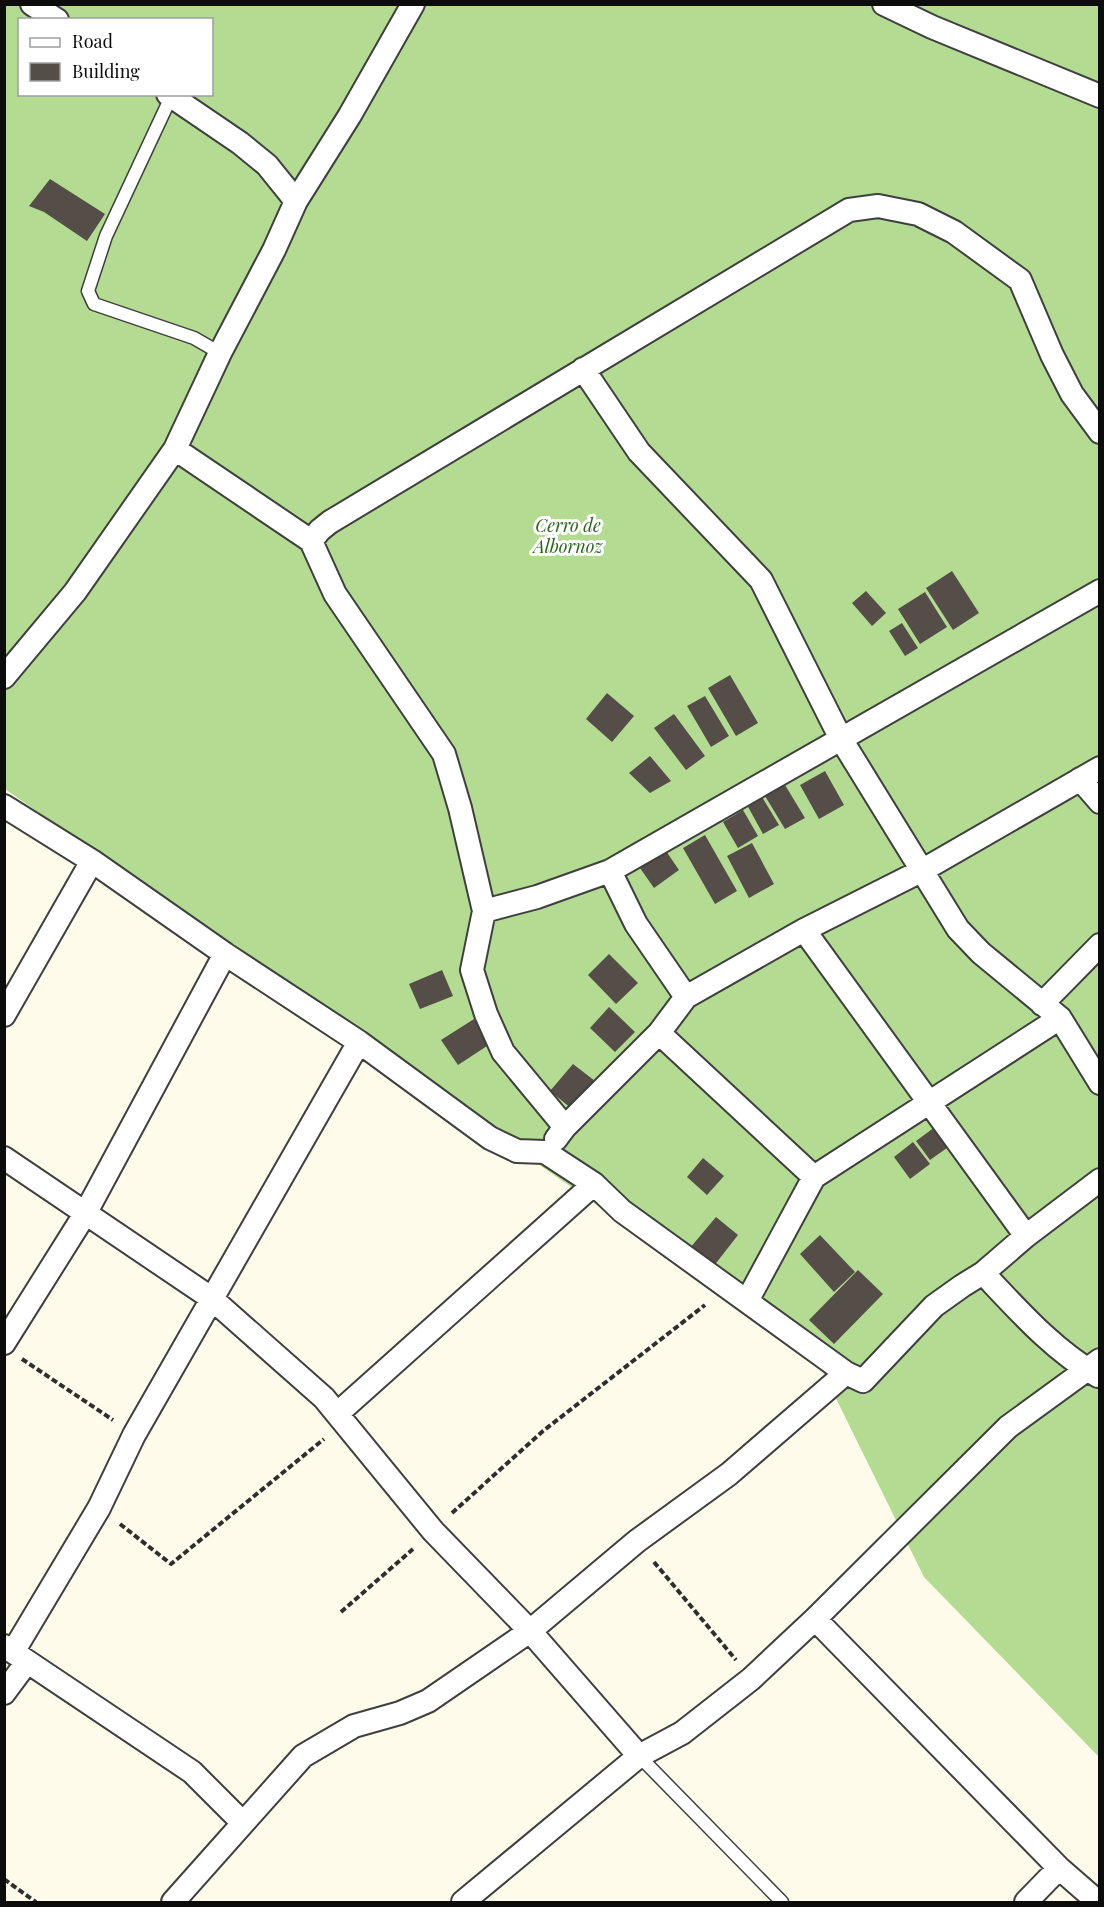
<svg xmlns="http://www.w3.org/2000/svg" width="1104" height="1907" viewBox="0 0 1104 1907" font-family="'Playfair Display',serif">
<rect width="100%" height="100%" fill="#fffbeb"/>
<!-- forest -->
<path fill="#b3dc92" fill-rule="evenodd" d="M5 5H1099V1757L924 1577 817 1360 5 789ZM20 20H212V94H20Z"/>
<!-- building -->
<path fill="#554d48" d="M50 179 105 214 87 241 44 212 29 206Z
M952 571 979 613 953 630 926 588Z
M866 591 886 613 872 626 852 603Z
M925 592 947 627 920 644 898 609Z
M902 623 918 648 905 656 889 631Z
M730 675 758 723 736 736 708 688Z
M607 693 634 716 612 742 586 719Z
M705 696 729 736 711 747 687 706Z
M674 714 705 756 686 770 654 728Z
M650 756 671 781 650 793 629 773Z
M825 771 844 805 819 819 800 785Z
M785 785 805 818 785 829 765 796Z
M762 797 779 825 763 834 747 805Z
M743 810 758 836 738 848 723 822Z
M705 835 737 891 715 904 683 848Z
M752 843 774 884 749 898 727 856Z
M666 851 679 870 654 888 640 868Z
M609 954 638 983 616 1004 588 975Z
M442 970 453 996 420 1009 409 984Z
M609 1007 635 1032 615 1052 590 1028Z
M474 1019 490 1044 458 1065 441 1040Z
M573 1064 595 1081 572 1109 550 1091Z
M939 1124 954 1143 930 1160 916 1141Z
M913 1142 930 1164 910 1179 894 1157Z
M703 1158 724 1176 707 1195 687 1177Z
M716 1217 738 1235 713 1267 690 1248Z
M820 1235 855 1272 834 1292 800 1254Z
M858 1270 883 1294 834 1344 809 1320Z"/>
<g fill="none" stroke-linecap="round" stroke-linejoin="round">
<!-- lane casing -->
<g stroke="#3f3f3f" stroke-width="15">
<path id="lane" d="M171 97 106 236 88 291 94 304 194 338 220 353
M639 1756 782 1902"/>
</g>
<!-- street casing -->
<g stroke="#3f3f3f" stroke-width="26">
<path id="street" d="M32 4 57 20
M884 4 932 27 1100 96
M168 94 240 143 267 165 296 201
M583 369 639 452 761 580 841 739 958 929 981 953 1060 1018 1100 1083
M175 449 311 541 335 594 444 754 460 808 484 911 472 970 486 1014 503 1052 565 1127
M311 541 320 530 330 522 849 210 878 206 918 214 954 232 1020 280 1052 355 1072 394 1100 432
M4 677 75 592 175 449 220 353 274 250 296 201 350 115 413 4
M1080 779 1100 802
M4 806 92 861 225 954 359 1042 490 1138 517 1151 545 1152 594 1184 622 1211 846 1373 863 1381 934 1306 962 1286 983 1273 1026 1236 1100 1180
M610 871 636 924 686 997
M484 911 537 897 610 871 1100 591
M804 930 1026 1236
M1042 1004 1100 945
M4 1015 92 861
M659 1033 814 1177
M556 1139 565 1127 659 1033 686 997 804 930 923 870 1100 768
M4 1158 211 1298 324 1398 433 1531 530 1631 639 1756
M983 1273C1018 1310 1053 1350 1098 1376
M747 1301 814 1177 1060 1018
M4 1343 85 1214 225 954
M338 1413 594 1184
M815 1619 1059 1868 1098 1902
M4 1646 192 1772 243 1823
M13 1652 99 1508 134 1435 359 1042
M4 1693 27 1662
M173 1902 303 1756 354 1726 400 1713 428 1701 530 1631 637 1541 729 1474 846 1373
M463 1902 639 1756 682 1733 751 1679 815 1619 1008 1427 1100 1360
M1026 1902 1059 1868"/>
</g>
<!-- path -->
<path stroke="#2e2e2e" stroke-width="4" stroke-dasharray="6 3" stroke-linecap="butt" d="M22 1359 113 1420
M452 1513 543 1431 705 1305
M120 1524 171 1564 324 1439
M654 1562 736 1660
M341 1612 413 1549
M4 1879 36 1902"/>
<!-- lane -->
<use href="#lane" stroke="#fff" stroke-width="12"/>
<!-- street -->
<use href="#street" stroke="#fff" stroke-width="22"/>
</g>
<g text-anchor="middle" stroke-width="6" stroke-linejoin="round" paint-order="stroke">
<!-- park labels -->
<g font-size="18" font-style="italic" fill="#2a661a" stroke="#fff">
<text x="568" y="532">Cerro de<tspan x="568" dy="21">Albornoz</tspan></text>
</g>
</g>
<!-- border -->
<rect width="1104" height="1907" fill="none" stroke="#0c0c0c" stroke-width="12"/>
<!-- legend -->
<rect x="18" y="18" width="195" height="78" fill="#ffffff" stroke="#9e9e9e" stroke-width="1.5"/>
<rect x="30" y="38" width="30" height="9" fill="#ffffff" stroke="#9e9e9e" stroke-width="1.5"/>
<text x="72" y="48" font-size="18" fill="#0c0c0c">Road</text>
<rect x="30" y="63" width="30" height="18" fill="#554d48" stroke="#9e9e9e" stroke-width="1.5"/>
<text x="72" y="78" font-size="18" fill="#0c0c0c">Building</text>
</svg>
